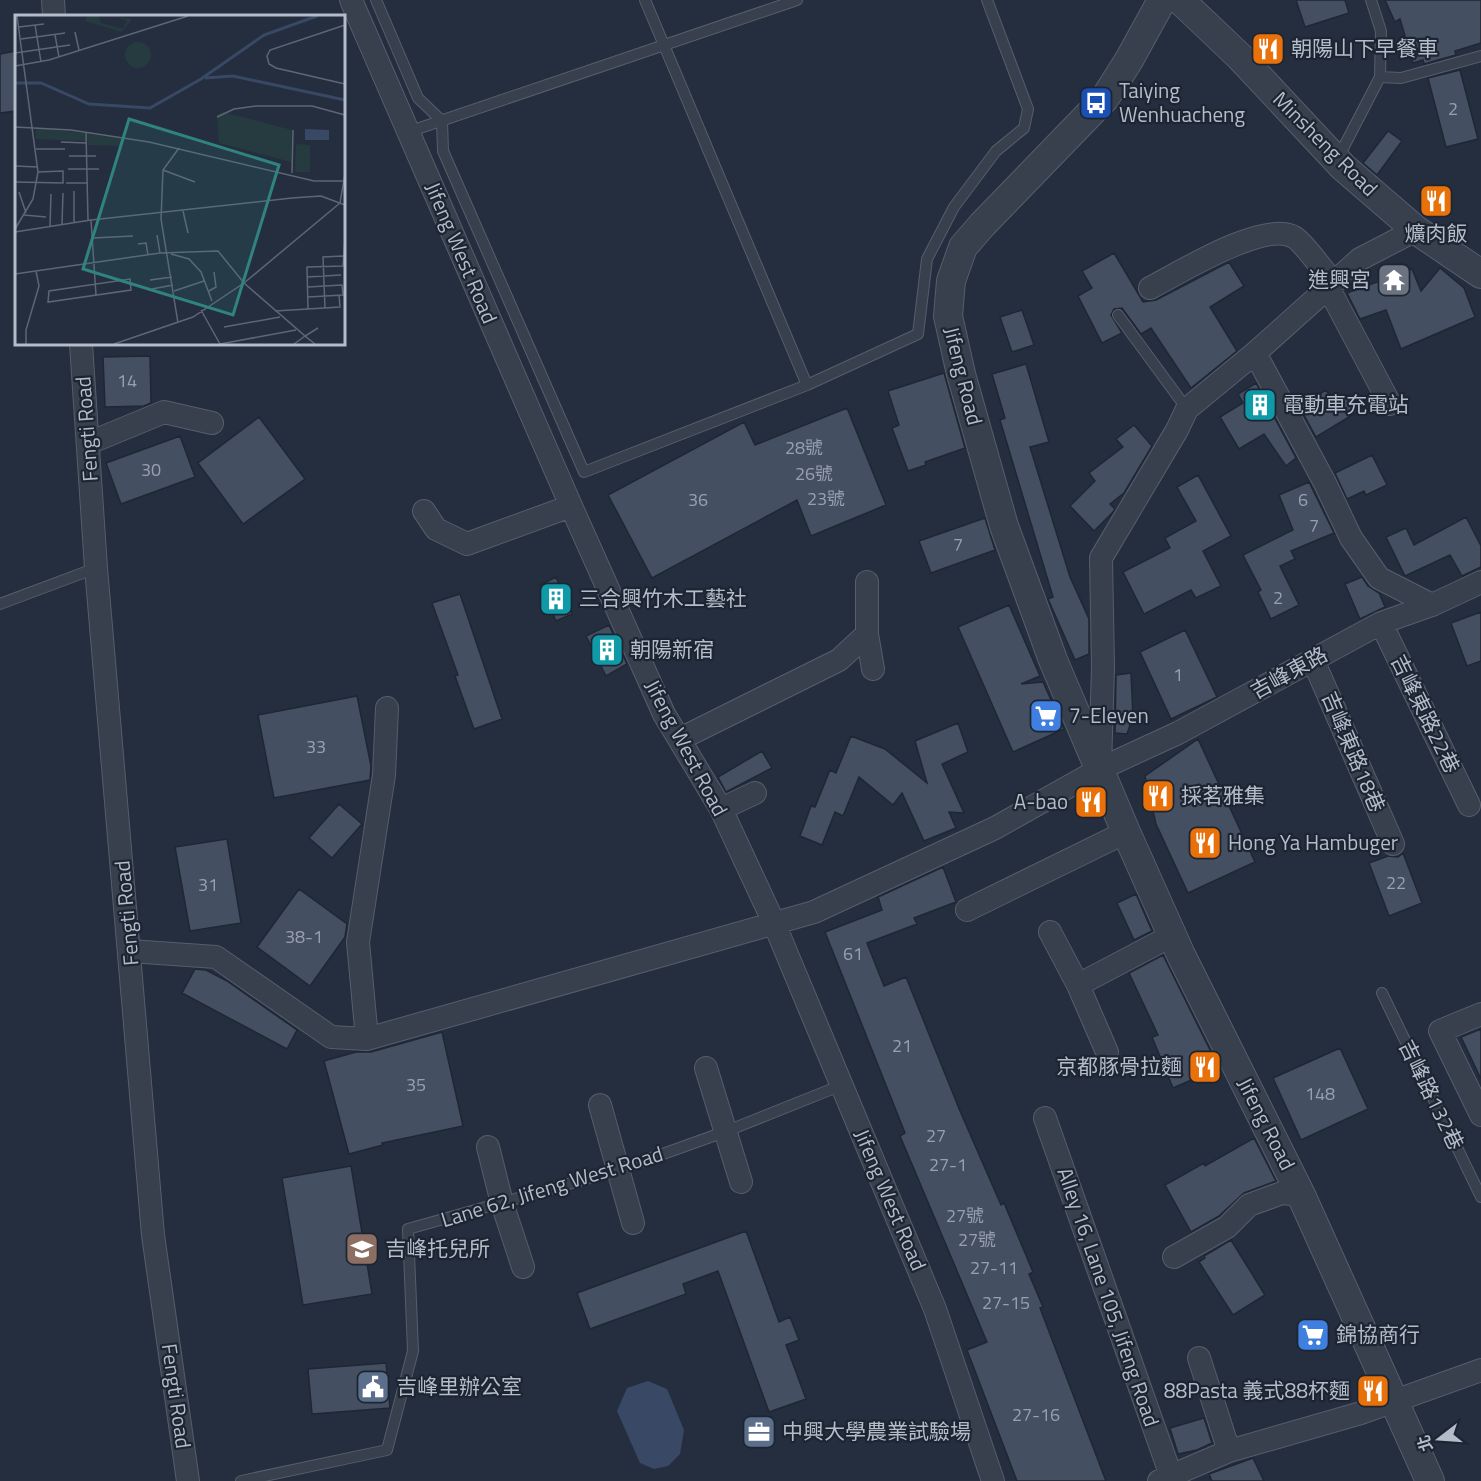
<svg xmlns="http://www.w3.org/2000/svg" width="1481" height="1481" viewBox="0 0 1481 1481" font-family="'Titillium Web','Noto Sans TC',sans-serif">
<rect width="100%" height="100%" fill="#242e3e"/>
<!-- water -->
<path fill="#384865" d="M648 1381 667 1389 684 1430 680 1454 668 1466 654 1469 640 1463 617 1411 627 1388Z"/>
<!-- building -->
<path fill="#454f62" stroke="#1f2735" stroke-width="1.5" d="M1296 0H1345L1349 13 1305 27Z
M1385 0H1481V43L1455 51 1456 55 1424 64 1423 60 1413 63 1400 19 1395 22Z
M16 51V111L0 113V54Z
M1460 70 1478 139 1446 147 1428 78Z
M1388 131 1402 141 1377 175 1363 163Z
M1114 253 1143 302 1156 300 1229 262 1244 286 1210 307 1237 351 1191 388 1151 328 1141 334 1122 308 1114 309 1111 315 1122 333 1102 343 1078 296 1092 288 1082 271Z
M1440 268 1464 288 1475 317 1401 349 1386 310 1360 319 1347 293 1412 269 1421 291Z
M1022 310 1034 345 1012 352 1000 317Z
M150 356 151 403 144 406 105 407 103 357Z
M1026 364 1049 442 1030 447 1070 577 1089 619V654L1075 660 1048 599 1053 597 1000 420 1005 418 992 374Z
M944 373 965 448 925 462 926 465 908 471 892 428 899 425 888 391Z
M1256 383 1296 458 1286 466 1264 434 1239 449 1220 417 1243 403 1238 394Z
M1326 390 1335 404 1350 395 1359 411 1316 437 1299 406Z
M847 408 886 505 811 536 797 500 652 578 608 495 744 422 755 445Z
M259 417 305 479 243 524 198 463Z
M1134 425 1152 446 1124 493 1110 504 1115 509 1113 512 1094 531 1070 506 1095 481 1089 473 1123 447 1116 439Z
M180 436 195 477 121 504 106 463Z
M1372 455 1387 485 1366 495 1364 491 1347 499 1335 473Z
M1198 475 1231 536 1203 551 1221 586 1196 598 1191 590 1144 614 1123 572 1170 548 1165 538 1196 521 1177 487Z
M1309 482 1334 533 1291 551 1295 559 1280 566 1299 605 1271 619 1258 592 1261 590 1243 555 1293 530 1279 495Z
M1466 517 1481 546V567L1462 576 1450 555 1405 576 1386 537 1406 528 1414 545Z
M985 518 995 550 931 573 919 541Z
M556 577 572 614 556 621 540 585Z
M1362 577 1368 586 1379 593 1385 607 1360 619 1345 584Z
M460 594 502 719 474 729 455 676 458 675 432 603Z
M1009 605 1040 676 1021 684 1043 682 1064 729 1013 752 958 627Z
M1481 612V661L1467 666 1451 623Z
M609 625 627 664 606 676 586 636Z
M1185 630 1217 697 1171 719 1140 652Z
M1131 673 1133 716 1127 734 1115 733 1116 675Z
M357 696 371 766 370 780 274 798 258 715Z
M958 723 968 752 942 764 964 813 949 812 956 828 924 841 902 793 893 805 859 777 843 816 835 812 822 845 800 836 811 806 815 807 830 770 836 773 851 736 885 749 927 783 915 741Z
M1198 739 1255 862 1188 893 1156 824 1145 776Z
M762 751 772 768 726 792 718 777Z
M339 804 362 824 332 858 309 838Z
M227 839 241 923 190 931 175 847Z
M1403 853 1422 903 1389 916 1369 863 1388 856 1398 857Z
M943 867 956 902 914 918 917 924 867 943 884 986 906 977 960 1111 1001 1205 1004 1203 1033 1272 1029 1274 1043 1307 1040 1308 1106 1481H1017L967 1350 987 1342 900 1136 905 1133 825 932 882 910 878 897Z
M299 889 347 924 345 937 310 986 257 947Z
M1136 894 1152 931 1134 940 1117 903Z
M1163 955 1219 1068 1173 1088 1152 1037 1158 1035 1129 973Z
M195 969 206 970 227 981 297 1030 287 1049 182 993Z
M1481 1029V1079L1461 1037Z
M442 1032 463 1126 382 1143 383 1145 349 1154 324 1061 356 1052H371Z
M1340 1048 1368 1109 1301 1140 1273 1078Z
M1254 1138 1276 1181 1244 1193 1219 1216 1191 1232 1165 1185 1204 1163 1205 1166Z
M351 1166 372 1294 303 1305 282 1178Z
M746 1231 779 1322 790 1317 799 1340 786 1345 806 1399 769 1412 718 1271 683 1284 686 1294 590 1329 577 1293Z
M1231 1240 1265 1295 1233 1315 1199 1262 1205 1258 1204 1256Z
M386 1363 390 1408 312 1414 308 1369Z
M1204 1418 1212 1443 1197 1450 1178 1454 1170 1428Z
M1253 1458 1264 1481H1212L1209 1474Z"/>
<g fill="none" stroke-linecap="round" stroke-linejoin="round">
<!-- service casing -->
<g stroke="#565e6c" stroke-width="12">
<path id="service" d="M376 0 418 98 442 121 443 151 584 472 807 385 918 334 927 259 954 207 996 151 1024 128 1028 109 987 0
M645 0 807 385
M1371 0 1381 31 1380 77
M408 132 797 0
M1338 158 1380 77 1401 78 1481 56
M1118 315 1187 409
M0 604 96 568
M1382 993 1481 1197
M241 1481 387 1450 413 1351 408 1229 618 1170 727 1131 842 1085"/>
</g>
<!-- minor casing -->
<g stroke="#565e6c" stroke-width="24">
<path id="minor" d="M53 0 54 16
M351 0 571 506 664 714 721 809 774 923 935 1309 993 1481
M1150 288C1179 273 1264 220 1294 237 1302 241 1326 274 1333 282
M1329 289 1390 404
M81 344 96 568 153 1235 188 1481
M1255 353 1325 483 1351 538 1379 578 1432 605
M89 443 164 412 212 423
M424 511 436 529 467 544 571 506
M867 582V634L873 669
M1381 623 1469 805
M1313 660 1393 844
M680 739 839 660 867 634
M1100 767 1103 667 1101 558 1177 430 1187 409 1255 353 1360 259 1416 230
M721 809 755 793
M967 910 1126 832
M1050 932 1078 985
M130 951 216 957 331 1037 367 1039 814 912 995 828 1100 769 1178 733 1381 623 1432 605 1481 582
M1481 1014 1440 1031 1481 1115
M367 1039 358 942 384 775 387 708
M1107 1052 1078 985 1173 935
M706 1068 741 1182
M600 1105 633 1223
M1045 1118 1171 1476
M488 1147 502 1203 523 1267
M1174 1257 1227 1227 1249 1205 1282 1193 1301 1195
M1199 1358 1229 1451
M1159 1481 1229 1451 1361 1413 1481 1370"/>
</g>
<!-- tertiary casing -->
<g stroke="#565e6c" stroke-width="30">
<path id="tertiary" d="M1162 0 1129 60 1105 98 982 225 963 247 951 281 948 316 961 374 1004 526 1053 660 1126 832 1181 955 1301 1195 1430 1481
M1180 0 1240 57 1343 167 1416 230 1481 274"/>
</g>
<!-- service -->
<use href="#service" stroke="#38404e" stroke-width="10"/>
<!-- minor -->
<use href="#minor" stroke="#38404e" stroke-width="22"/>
<!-- tertiary -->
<use href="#tertiary" stroke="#38404e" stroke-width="28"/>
</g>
<!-- icons -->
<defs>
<g id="restaurant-square" transform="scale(1.725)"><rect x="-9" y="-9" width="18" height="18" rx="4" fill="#e8710a" stroke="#1d2533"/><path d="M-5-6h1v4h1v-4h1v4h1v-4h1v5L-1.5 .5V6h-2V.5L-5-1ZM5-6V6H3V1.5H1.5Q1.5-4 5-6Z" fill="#fff"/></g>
<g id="bus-square" transform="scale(1.725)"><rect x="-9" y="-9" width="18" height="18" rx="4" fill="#1a4fb4" stroke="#1d2533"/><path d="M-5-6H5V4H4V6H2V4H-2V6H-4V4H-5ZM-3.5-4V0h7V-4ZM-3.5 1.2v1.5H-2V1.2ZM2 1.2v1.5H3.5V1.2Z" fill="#fff"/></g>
<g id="temple-square" transform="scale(1.725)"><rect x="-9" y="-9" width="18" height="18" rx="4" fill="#6b7280" stroke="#1d2533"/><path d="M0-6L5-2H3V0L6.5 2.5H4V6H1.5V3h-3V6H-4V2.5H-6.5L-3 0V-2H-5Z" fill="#fff"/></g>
<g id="building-square" transform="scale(1.725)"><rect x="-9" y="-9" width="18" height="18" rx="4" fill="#0f9aa8" stroke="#1d2533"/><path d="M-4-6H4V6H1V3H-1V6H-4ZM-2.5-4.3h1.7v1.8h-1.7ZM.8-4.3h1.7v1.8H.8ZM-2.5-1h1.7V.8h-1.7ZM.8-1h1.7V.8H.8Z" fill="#fff"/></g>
<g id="supermarket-square" transform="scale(1.725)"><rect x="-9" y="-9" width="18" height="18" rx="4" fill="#3f7fe0" stroke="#1d2533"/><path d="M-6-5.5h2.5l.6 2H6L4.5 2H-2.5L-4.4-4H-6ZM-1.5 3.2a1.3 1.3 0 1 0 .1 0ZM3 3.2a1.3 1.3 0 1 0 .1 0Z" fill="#fff"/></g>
<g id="school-square" transform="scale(1.725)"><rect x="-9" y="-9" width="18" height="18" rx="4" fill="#8d6e63" stroke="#1d2533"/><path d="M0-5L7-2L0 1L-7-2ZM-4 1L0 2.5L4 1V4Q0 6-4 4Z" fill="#fff"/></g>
<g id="civic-square" transform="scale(1.725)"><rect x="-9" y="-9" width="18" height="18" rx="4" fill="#5c6f8a" stroke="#1d2533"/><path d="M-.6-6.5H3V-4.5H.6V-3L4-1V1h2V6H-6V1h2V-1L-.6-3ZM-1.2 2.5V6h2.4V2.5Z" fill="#fff"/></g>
<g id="office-square" transform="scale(1.725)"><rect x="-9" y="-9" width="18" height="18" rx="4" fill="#5c6f8a" stroke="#1d2533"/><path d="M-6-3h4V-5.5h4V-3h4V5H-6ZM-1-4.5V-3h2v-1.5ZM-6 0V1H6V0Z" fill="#fff"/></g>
</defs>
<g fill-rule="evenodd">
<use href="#restaurant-square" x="1268" y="49"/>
<use href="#bus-square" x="1096" y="103"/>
<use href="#restaurant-square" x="1436" y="201"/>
<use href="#temple-square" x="1394" y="280"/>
<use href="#building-square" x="1260" y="405"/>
<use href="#building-square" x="556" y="599"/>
<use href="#building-square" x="607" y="650"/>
<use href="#supermarket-square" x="1046" y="716"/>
<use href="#restaurant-square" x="1158" y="796"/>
<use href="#restaurant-square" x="1091" y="802"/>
<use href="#restaurant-square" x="1205" y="843"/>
<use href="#restaurant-square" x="1205" y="1067"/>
<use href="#school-square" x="362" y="1249"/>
<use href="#supermarket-square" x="1313" y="1335"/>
<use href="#civic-square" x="373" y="1387"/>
<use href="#restaurant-square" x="1373" y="1391"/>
<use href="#office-square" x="759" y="1432"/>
</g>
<g text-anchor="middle" stroke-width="4.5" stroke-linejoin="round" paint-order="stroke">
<!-- number labels -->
<g font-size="18" fill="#98a0af">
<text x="1453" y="115">2</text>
<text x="127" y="387">14</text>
<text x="804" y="454">28號</text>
<text x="151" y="476">30</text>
<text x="814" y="480">26號</text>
<text x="826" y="505">23號</text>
<text x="698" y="506">36</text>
<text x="1303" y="506">6</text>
<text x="1314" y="532">7</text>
<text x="958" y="551">7</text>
<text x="1278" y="604">2</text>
<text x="1178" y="681">1</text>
<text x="316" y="753">33</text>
<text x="1396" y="889">22</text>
<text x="208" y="891">31</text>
<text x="304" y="943">38-1</text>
<text x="853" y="960">61</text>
<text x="902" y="1052">21</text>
<text x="416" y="1091">35</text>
<text x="1320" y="1100">148</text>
<text x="936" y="1142">27</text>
<text x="948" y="1171">27-1</text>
<text x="965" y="1222">27號</text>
<text x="977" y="1246">27號</text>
<text x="994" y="1274">27-11</text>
<text x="1006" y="1309">27-15</text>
<text x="1036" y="1421">27-16</text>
</g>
<!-- poi labels -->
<g font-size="21" fill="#b4bbc9" stroke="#1d2533" text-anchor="start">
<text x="1291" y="56">朝陽山下早餐車</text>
<text x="1119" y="98">Taiying<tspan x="1119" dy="24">Wenhuacheng</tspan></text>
<text x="1436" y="241" text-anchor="middle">爌肉飯</text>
<text x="1371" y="287" text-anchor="end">進興宮</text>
<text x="1283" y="412">電動車充電站</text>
<text x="579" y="606">三合興竹木工藝社</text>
<text x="630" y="657">朝陽新宿</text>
<text x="1069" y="723">7-Eleven</text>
<text x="1181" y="803">採茗雅集</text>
<text x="1068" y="809" text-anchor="end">A-bao</text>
<text x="1228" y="850">Hong Ya Hambuger</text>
<text x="1182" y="1074" text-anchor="end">京都豚骨拉麵</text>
<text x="385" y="1256">吉峰托兒所</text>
<text x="1336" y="1342">錦協商行</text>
<text x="396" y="1394">吉峰里辦公室</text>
<text x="1350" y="1398" text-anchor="end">88Pasta 義式88杯麵</text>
<text x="782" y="1439">中興大學農業試驗場</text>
</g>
<!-- street labels -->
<g font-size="21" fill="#b4bbc9" stroke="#1d2533">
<text transform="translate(1325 144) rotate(45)" y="7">Minsheng Road</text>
<text transform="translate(461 253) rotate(67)" y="7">Jifeng West Road</text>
<text transform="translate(963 376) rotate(76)" y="7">Jifeng Road</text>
<text transform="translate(87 429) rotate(-94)" y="7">Fengti Road</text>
<text transform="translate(1289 673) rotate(-29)" y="7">吉峰東路</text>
<text transform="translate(1425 714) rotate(64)" y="7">吉峰東路22巷</text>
<text transform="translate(686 748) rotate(62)" y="7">Jifeng West Road</text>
<text transform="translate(1353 752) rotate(67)" y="7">吉峰東路18巷</text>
<text transform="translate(127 913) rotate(-95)" y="7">Fengti Road</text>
<text transform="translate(1431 1095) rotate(64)" y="7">吉峰路132巷</text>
<text transform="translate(1266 1124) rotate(63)" y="7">Jifeng Road</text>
<text transform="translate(552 1187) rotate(-17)" y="7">Lane 62, Jifeng West Road</text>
<text transform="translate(890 1200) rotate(67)" y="7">Jifeng West Road</text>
<text transform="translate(1108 1297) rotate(71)" y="7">Alley 16, Lane 105, Jifeng Road</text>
<text transform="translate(176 1396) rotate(82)" y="7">Fengti Road</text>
</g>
</g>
<!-- overview -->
<g transform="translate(15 15)">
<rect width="330" height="330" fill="#242e3e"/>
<path d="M72 1H84L86 8 108 14 112 6 100 1 117 4 107 17 70 6ZM110 40a13 13 0 1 1 26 0a13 13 0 1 1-26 0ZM208 97 277 115 276 147 204 128 202 100ZM21 113 70 118V126L21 124ZM72 119 107 124 106 131 73 130ZM281 129 295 130V157H280Z" fill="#263b3f"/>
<path d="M290 114 314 115V125H290Z" fill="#384865"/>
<path fill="none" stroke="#384865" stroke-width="3" d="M190 63 218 61 330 85M0 68H26L74 89 135 93 186 64 249 20 302 1"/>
<path fill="none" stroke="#5e6676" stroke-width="1.5" d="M20 10 26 47M330 10 255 35 252 41 254 49 261 53 330 69M4 12 29 9M60 17 64 35M40 20 44 42M6 24 50 18M0 38 55 30M0 51 34 45 173 1M202 102 219 94 241 91H297L330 100M0 112 56 115 134 127 299 166H329M71 117 73 205M46 127 71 128M21 134H50M54 141H81M0 151 23 152M53 154H84M148 155 180 167M277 158 278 115M0 167 48 168V156L23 157M51 168H73M4 177 11 198M325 188 330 159M168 196 173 218M9 200 31 202M76 205 81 280M59 208V176M47 209 48 178M35 211 36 179M0 214 18 184 23 157 2 1M0 217 76 205 277 183 306 181 330 190M142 220 145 238M78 223 118 221M123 229 131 228 133 240M156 239 174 244 186 257 197 286M0 259 145 238 203 236 229 268 290 321 279 329M292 262 326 260M115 264 116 275 33 287 34 276ZM135 265 157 262M293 272 327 270 328 280 293 282M137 274 158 270M159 276 189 266M194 276 201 272 199 257M310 293 308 242 328 241M293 294 292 252 328 251 330 224M186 295 205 329M260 296 325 292 324 280M163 308 146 204 148 155 164 133M209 312 265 302M11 329V315L24 271 21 256M99 329 178 302 229 268 325 188M205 329 281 315M300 329 290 321 303 313"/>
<path fill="#308480" fill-opacity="0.15" stroke="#308480" stroke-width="3" d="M114 104 264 150 218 300 68 254Z"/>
<rect width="330" height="330" fill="none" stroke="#b4bbc9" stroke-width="3"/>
</g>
<!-- north arrow -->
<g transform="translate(1439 1439) rotate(253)" stroke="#1d2533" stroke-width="4.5" paint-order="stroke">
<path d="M0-4.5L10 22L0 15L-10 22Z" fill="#b4bbc9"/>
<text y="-9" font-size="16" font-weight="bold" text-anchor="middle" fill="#b4bbc9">北</text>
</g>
</svg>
